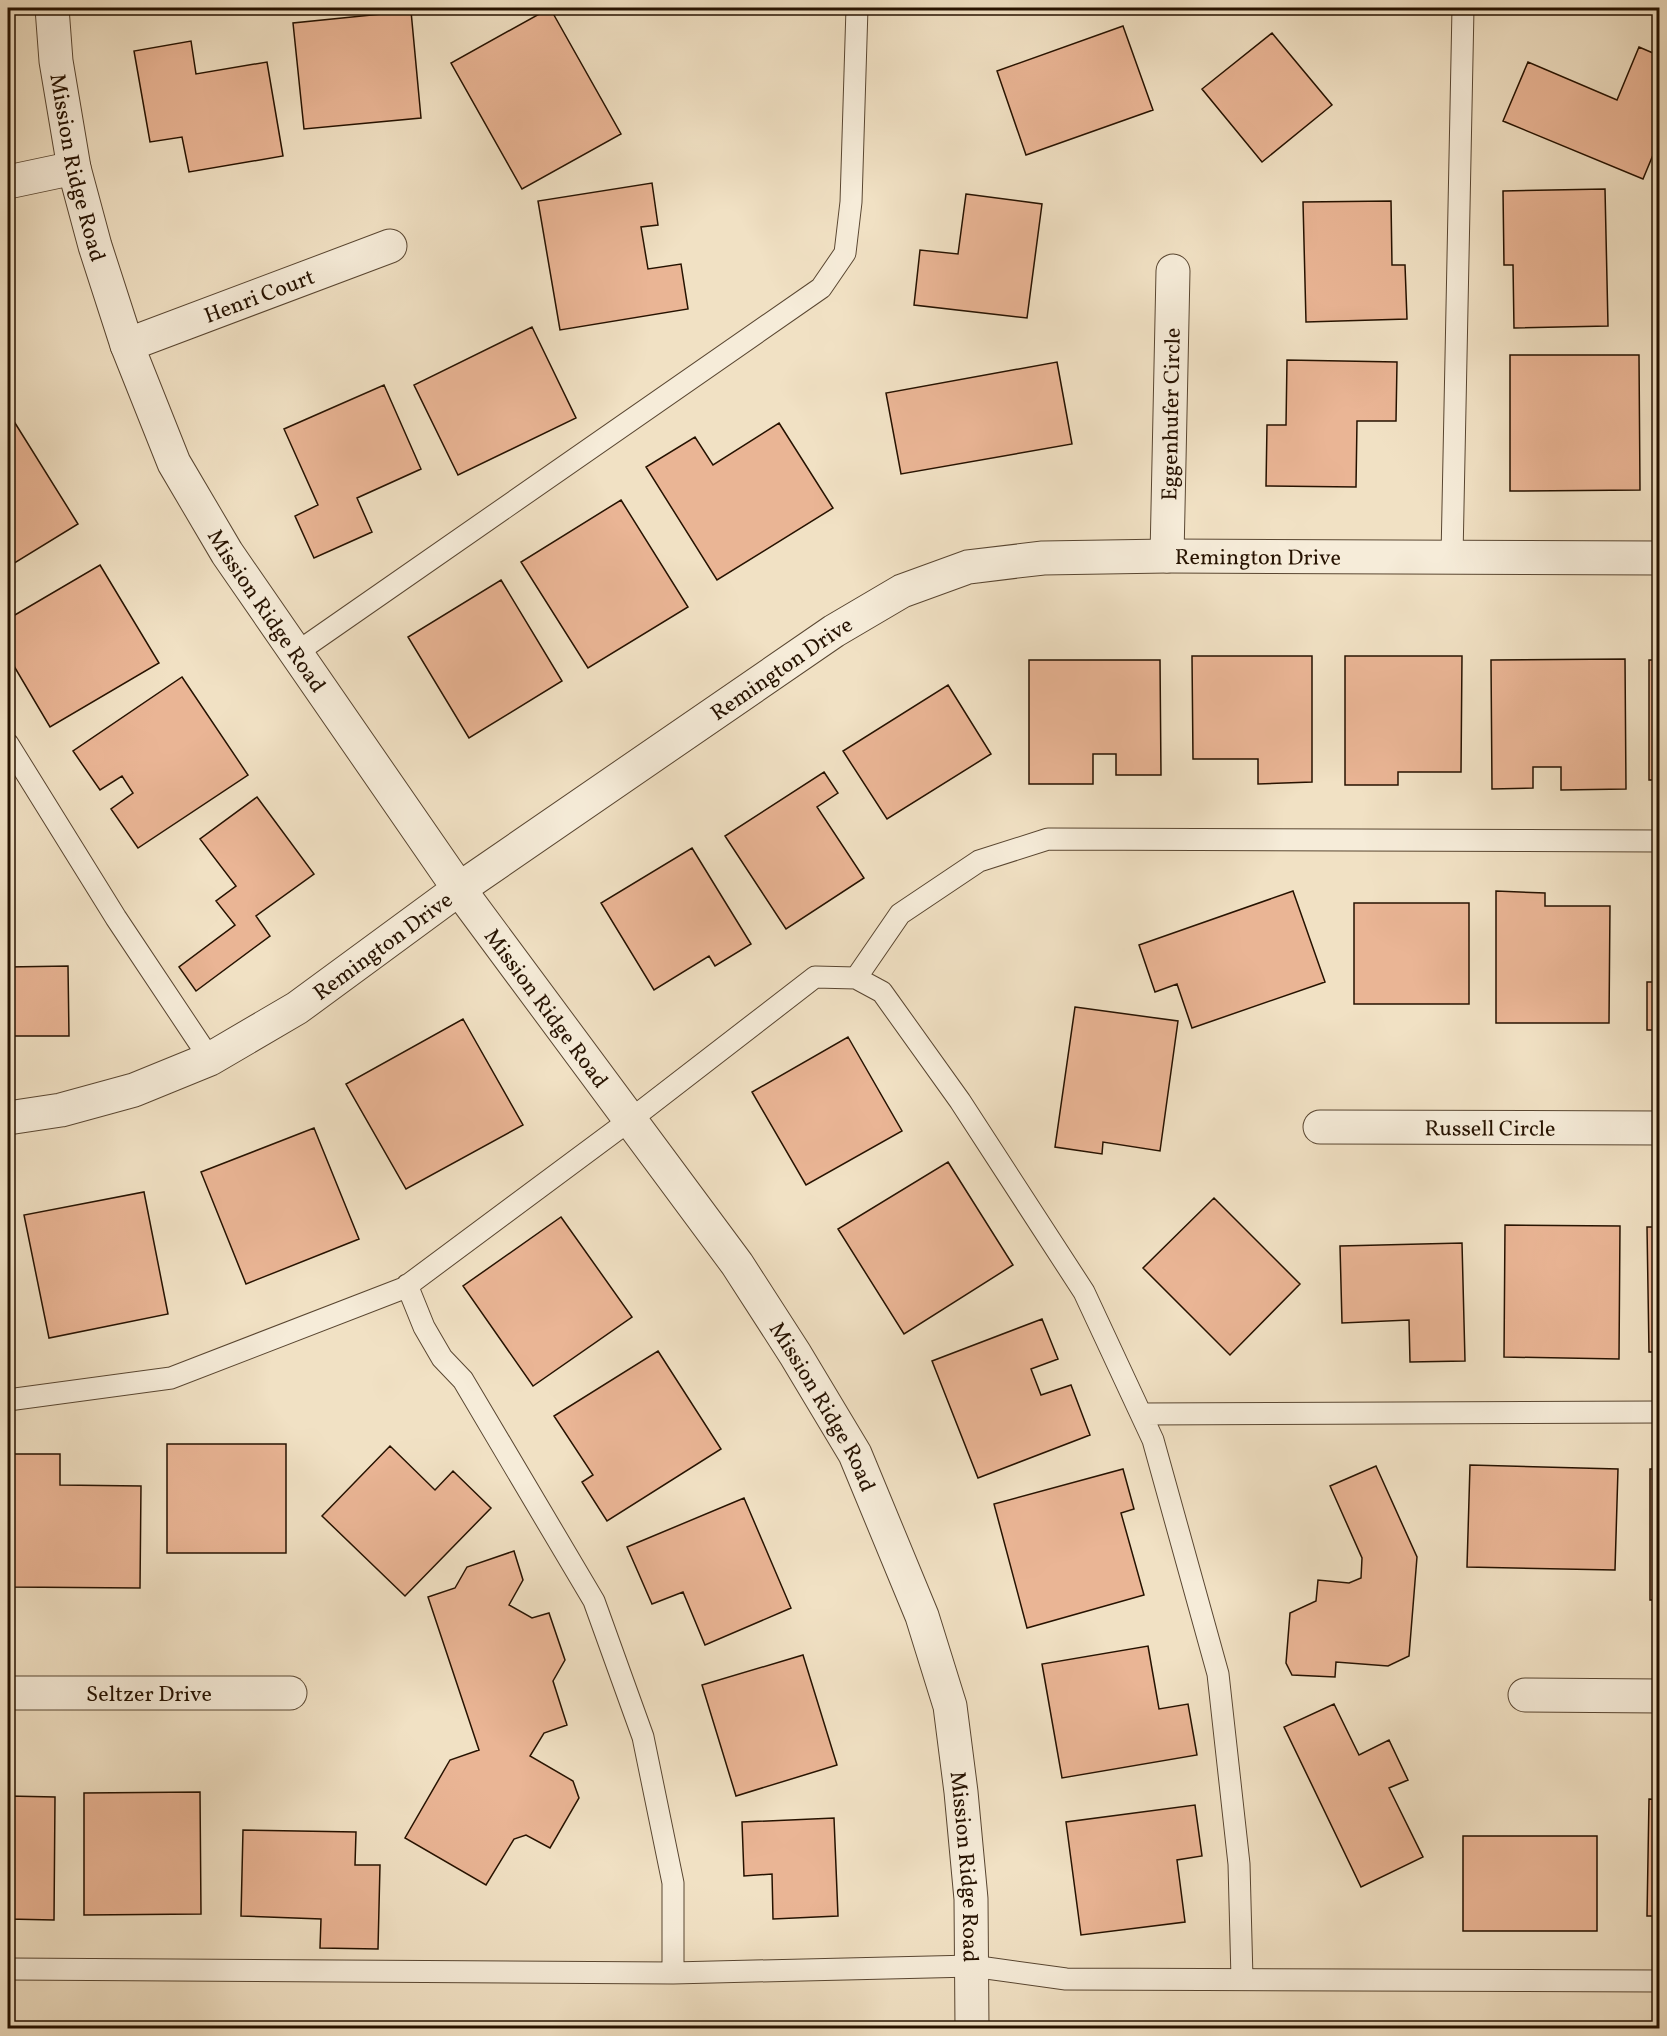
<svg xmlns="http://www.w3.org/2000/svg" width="1667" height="2036" viewBox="0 0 1667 2036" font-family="Vollkorn,serif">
<rect width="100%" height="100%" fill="#f1e1c4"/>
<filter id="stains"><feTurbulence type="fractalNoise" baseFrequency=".00333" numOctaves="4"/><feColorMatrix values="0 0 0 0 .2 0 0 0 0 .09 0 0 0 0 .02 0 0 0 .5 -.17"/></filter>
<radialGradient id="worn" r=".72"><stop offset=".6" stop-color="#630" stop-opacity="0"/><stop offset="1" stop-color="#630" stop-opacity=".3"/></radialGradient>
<!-- building -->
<path fill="#eab595" stroke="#261200" stroke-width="1.5" d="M550 8 621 134 522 189 451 63Z
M411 11 421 118 304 129 293 23Z
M1123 26 1153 110 1026 155 997 71Z
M1272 33 1332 105 1262 162 1202 89Z
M191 41 196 74 267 62 283 156 189 172 182 137 150 142 134 51Z
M1639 47 1660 56V138L1643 179 1503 121 1528 62 1617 100Z
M652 183 658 225 641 227 648 269 681 264 688 309 560 330 538 201Z
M1605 189 1608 326 1514 328 1513 265H1504L1503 191Z
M966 194 1042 204 1027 318 914 305 920 250 958 254Z
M1391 201 1392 265H1405L1407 319 1306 322 1303 202Z
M532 327 576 418 458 475 414 385Z
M1510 355H1639L1640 490 1510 491Z
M1287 360 1397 362 1396 421H1357L1356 487 1266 486 1267 425H1286Z
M1057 362 1072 444 901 474 886 393Z
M384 385 421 469 357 498 372 532 314 558 295 516 318 505 284 429Z
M15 423 78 524 8 567V428Z
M779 423 833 508 717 580 646 467 695 437 713 465Z
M621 500 688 607 588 668 521 562Z
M100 565 159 663 50 727 8 656V619Z
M501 580 562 681 469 738 408 637Z
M1192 656H1312V782L1258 784V759H1193Z
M1345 656H1462L1461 772H1398V785H1345Z
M1625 659 1626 789 1561 790V767H1533V788L1492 789 1491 660Z
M1029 660H1160L1161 775H1116V754H1093V784H1029Z
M1649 660H1660V780H1649Z
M182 677 248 775 138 848 111 809 133 793 122 776 100 790 73 751Z
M948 685 991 754 887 819 843 751Z
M824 772 838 793 817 807 864 878 786 929 725 836Z
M257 797 314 874 256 916 270 936 196 991 179 967 235 925 216 901 236 886 200 839Z
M692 848 751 944 715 966 709 956 654 990 601 903Z
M1293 891 1325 982 1192 1028 1177 984 1155 992 1139 945Z
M1496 891 1545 893V906H1610L1609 1023H1496Z
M1354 903H1469V1004H1354Z
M68 966 69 1036H8V967Z
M1647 982H1660V1030H1647Z
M1075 1007 1178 1021 1160 1151 1103 1142 1102 1154 1055 1147Z
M463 1019 523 1125 406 1189 346 1084Z
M848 1037 902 1131 806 1185 752 1092Z
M314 1128 359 1239 246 1284 201 1172Z
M948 1162 1013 1265 904 1334 838 1229Z
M144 1192 168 1314 49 1338 24 1215Z
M1214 1198 1300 1284 1230 1355 1143 1268Z
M561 1217 632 1317 533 1386 463 1286Z
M1505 1225 1620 1226 1619 1359 1504 1357Z
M1647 1227H1660V1352H1649Z
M1462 1243 1465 1361 1410 1362 1409 1320 1342 1323 1340 1246Z
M1042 1319 1058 1359 1031 1369 1041 1395 1071 1385 1090 1435 978 1478 932 1361Z
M658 1351 721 1449 607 1521 582 1482 593 1475 554 1416Z
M167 1444H286V1553H167Z
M390 1446 435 1490 453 1471 491 1508 405 1596 322 1516Z
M11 1454H60V1485L141 1486 140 1588 10 1587Z
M1470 1465 1618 1469 1615 1570 1467 1567Z
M1376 1466 1417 1557 1409 1656 1388 1666 1336 1662 1335 1677 1292 1675 1286 1663 1290 1613 1316 1601 1318 1580 1349 1583 1361 1578 1362 1558 1330 1486Z
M1123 1469 1134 1509 1121 1513 1144 1595 1027 1628 994 1504Z
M1650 1469H1660V1600H1650Z
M744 1498 791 1608 705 1645 683 1592 652 1604 627 1547Z
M514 1551 523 1580 509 1605 532 1618 549 1613 565 1660 553 1681 567 1725 544 1733 530 1756 573 1781 579 1798 550 1848 526 1835 514 1839 486 1885 405 1838 450 1760 479 1750 428 1597 455 1588 467 1567Z
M1148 1646 1159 1709 1188 1704 1197 1755 1062 1778 1042 1664Z
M803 1655 837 1765 736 1796 702 1685Z
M1334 1704 1359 1755 1389 1740 1408 1780 1389 1788 1423 1857 1361 1887 1284 1727Z
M200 1792 201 1914 84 1915V1793Z
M8 1796 55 1797 54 1920 8 1919Z
M1649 1799 1660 1800V1916H1647Z
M1195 1805 1202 1856 1177 1860 1185 1922 1081 1935 1066 1822Z
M834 1818 838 1916 773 1919 772 1874 744 1876 742 1822Z
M243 1830 356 1832 355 1865H380L378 1949 320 1948 321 1919 241 1916Z
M1463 1836H1597V1931H1463Z
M473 2025 526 2027V2028H473Z
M676 2025H728V2028H676Z
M764 2025H811V2028H764Z
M111 2027H159V2028H111Z"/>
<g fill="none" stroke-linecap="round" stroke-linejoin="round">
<!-- service casing -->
<g stroke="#594631" stroke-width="23">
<path id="service" d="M1452 557 1463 8
M296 653 821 288 845 253 851 202 857 8
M8 744 116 918 210 1059
M856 978 900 914 979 861 1048 839 1660 841
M407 1285 424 1327 442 1358 463 1380 594 1601 643 1737 673 1883V1973
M8 1400 171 1378 404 1288 630 1120 815 977 856 978 882 992 960 1101 1084 1292 1153 1440 1218 1674 1239 1864 1242 1979
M1141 1414 1660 1412
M8 1969 673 1973 972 1966 1066 1979 1660 1981"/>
</g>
<!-- minor casing -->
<g stroke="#594631" stroke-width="35">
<g id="minor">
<path d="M8 182 74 168"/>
<path id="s1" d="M127 345 390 246"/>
<path id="s2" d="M1167 556 1173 271"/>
<path id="s3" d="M8 1118 61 1110 134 1090 210 1059 297 1008 459 889 834 631 902 591 968 567 1043 558 1167 556 1660 558"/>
<path id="s4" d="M1320 1127 1660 1128"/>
<path id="s5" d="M8 1693H290"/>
<path d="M1525 1695 1660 1696"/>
</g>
</g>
<!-- tertiary casing -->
<g stroke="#594631" stroke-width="35">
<g id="tertiary">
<path id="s6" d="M52 8 56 61 74 168 95 246 127 345 174 463 227 553 459 889 737 1264 795 1354 855 1454 922 1616 950 1706 961 1792 971 1899 972 2028"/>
</g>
</g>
<!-- service -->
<use href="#service" stroke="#f6ecd9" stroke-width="21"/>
<!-- minor -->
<use href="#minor" stroke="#f6ecd9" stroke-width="33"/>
<!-- tertiary -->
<use href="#tertiary" stroke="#f6ecd9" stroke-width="33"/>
</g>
<g text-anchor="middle" stroke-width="4.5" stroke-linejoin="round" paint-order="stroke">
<!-- street labels -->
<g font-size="22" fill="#261200" stroke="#f6ecd9">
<text dy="8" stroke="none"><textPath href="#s6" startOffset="162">Mission Ridge Road</textPath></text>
<text dy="8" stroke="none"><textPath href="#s1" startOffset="141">Henri Court</textPath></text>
<text dy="8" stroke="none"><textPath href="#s2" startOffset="142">Eggenhufer Circle</textPath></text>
<text dy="8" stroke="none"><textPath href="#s3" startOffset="1408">Remington Drive</textPath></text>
<text dy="8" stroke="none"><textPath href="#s6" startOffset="648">Mission Ridge Road</textPath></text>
<text dy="8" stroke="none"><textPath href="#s3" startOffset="904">Remington Drive</textPath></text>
<text dy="8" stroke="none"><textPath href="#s3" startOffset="418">Remington Drive</textPath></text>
<text dy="8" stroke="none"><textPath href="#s6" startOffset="1134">Mission Ridge Road</textPath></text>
<text dy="8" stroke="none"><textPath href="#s4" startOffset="170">Russell Circle</textPath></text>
<text dy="8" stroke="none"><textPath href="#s6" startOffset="1620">Mission Ridge Road</textPath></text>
<text dy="8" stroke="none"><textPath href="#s5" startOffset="141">Seltzer Drive</textPath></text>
<text dy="8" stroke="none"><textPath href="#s6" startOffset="2108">Mission Ridge Road</textPath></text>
</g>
</g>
<!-- margin -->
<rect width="1667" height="2036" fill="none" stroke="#f1e1c4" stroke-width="30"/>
<rect x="9" y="9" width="1649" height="2018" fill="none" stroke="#261200" stroke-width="3"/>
<rect x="15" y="15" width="1637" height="2006" fill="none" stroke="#261200" stroke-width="1.5"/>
<rect width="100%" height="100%" filter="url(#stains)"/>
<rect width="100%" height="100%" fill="url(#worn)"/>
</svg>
